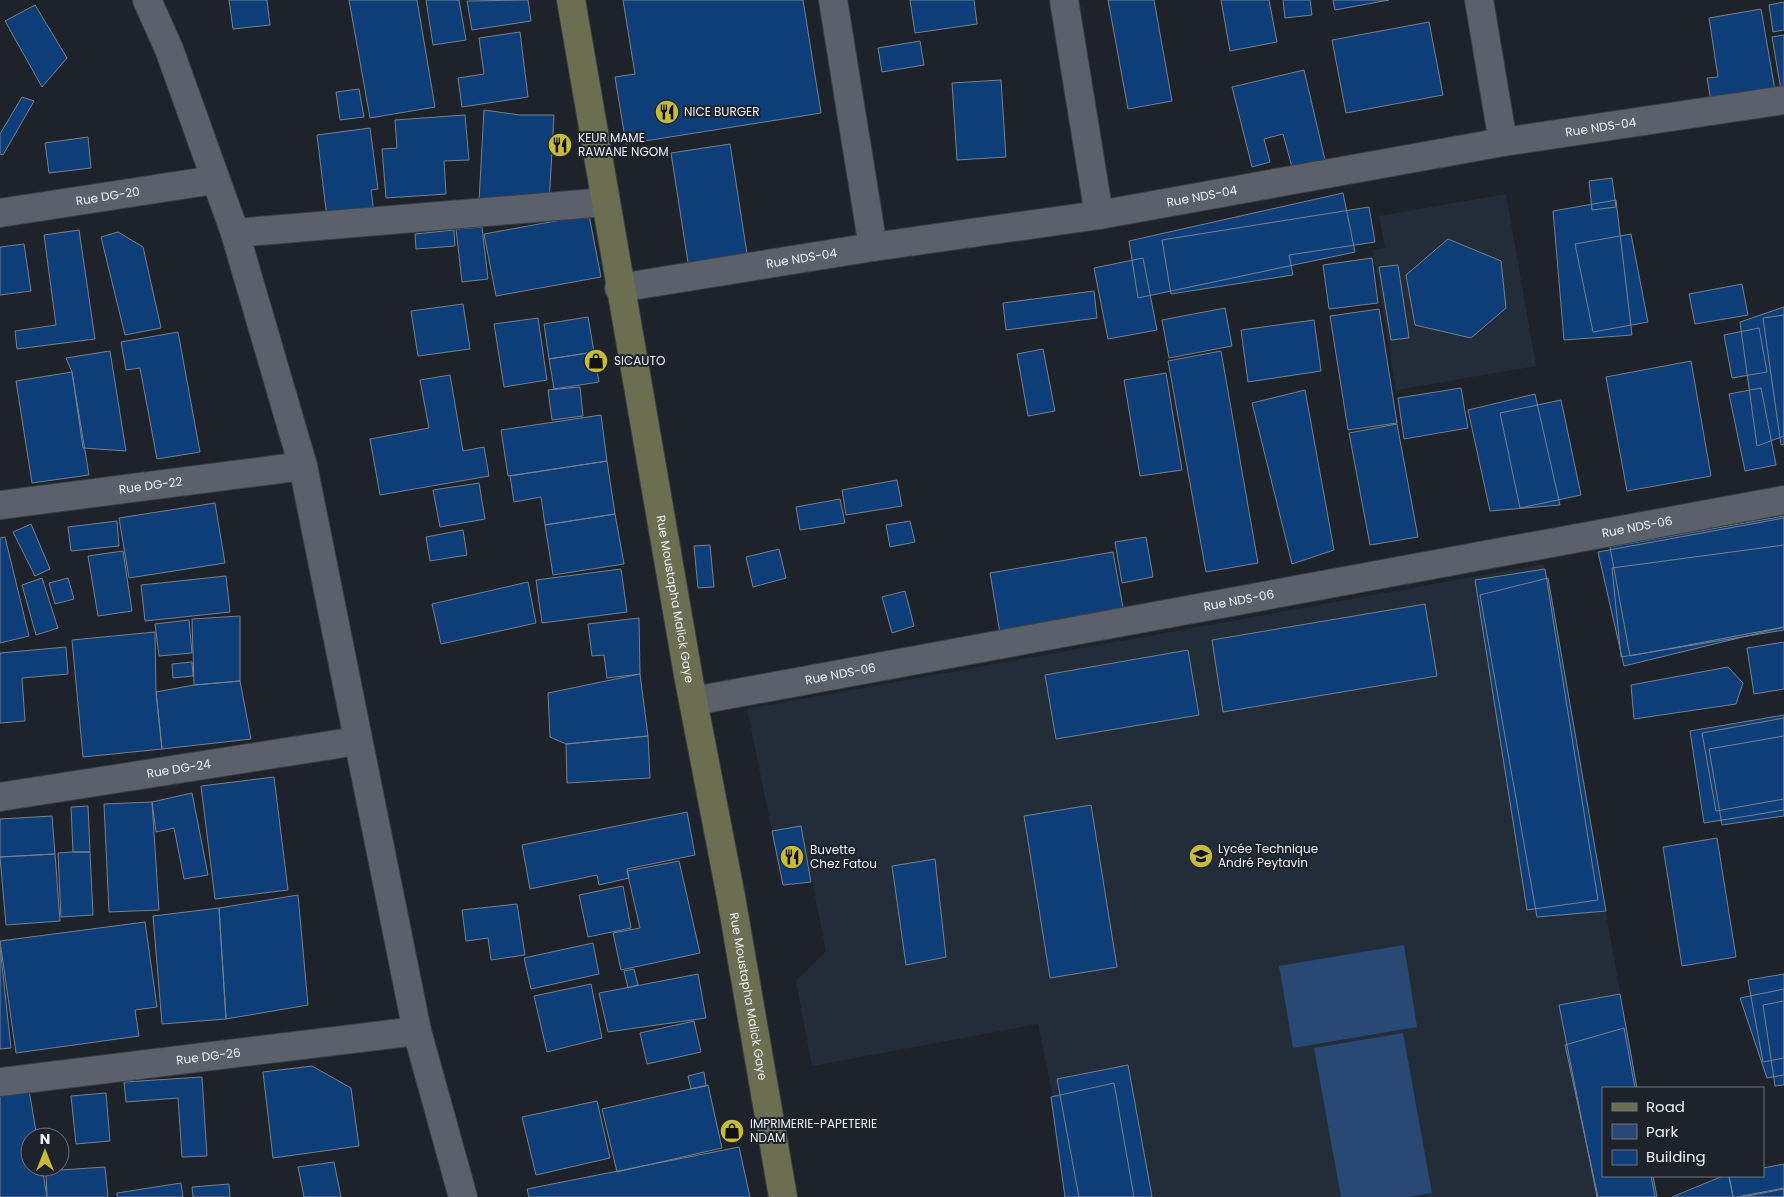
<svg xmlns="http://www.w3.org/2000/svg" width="1784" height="1197" viewBox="0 0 1784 1197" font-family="Poppins,sans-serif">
<rect width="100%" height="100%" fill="#1d222b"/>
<!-- built -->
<path fill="#232d3a" d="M1506 194 1536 366 1396 390 1373 250 1385 248 1379 216Z
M1544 564 1637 1088H1603V1176H1653L1657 1197H1073L1038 1024 812 1066 796 981 826 951 801 826 772 831 747 709Z"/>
<!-- green -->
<path fill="#284974" d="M1404 945 1417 1027 1293 1048 1279 966Z
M1403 1033 1432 1193 1407 1197H1341L1314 1048Z"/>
<!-- building -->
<path fill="#0e3e79" stroke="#78808a" d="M229 0H267L270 25 233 29Z
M349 0H417L435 107 370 118Z
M426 0H459L466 40 433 45Z
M528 0 531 21 472 30 467 1Z
M623 0H803L821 113 626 144 615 77 635 74Z
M910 0H974L977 24 915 33Z
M1108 0H1154L1172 101 1128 109Z
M1221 0H1269L1277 42 1230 51Z
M1283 0H1310L1312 15 1285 18Z
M1333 0H1389L1335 10Z
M1784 2V30L1773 32 1769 5Z
M35 5 67 58 42 87 5 21Z
M1761 9 1776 96 1712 107 1707 78 1718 77 1709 18Z
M1429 22 1443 95 1346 113 1332 40Z
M520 32 528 97 462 107 458 78 484 74 479 38Z
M1784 35V95L1782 96 1772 37Z
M920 41 924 65 882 72 878 48Z
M1304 70 1325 160 1292 167 1283 134 1264 139 1270 162 1252 167 1232 87Z
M1001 80 1006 157 957 160 952 83Z
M359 89 364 117 340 120 336 92Z
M22 97 34 101 3 155 0 154V134Z
M484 110 520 115H554L549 204 479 201Z
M465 115 469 160 444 161 446 194 386 198 382 149 397 148 395 120Z
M370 128 378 189 371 190 374 213 327 218 317 135Z
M88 137 91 168 49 173 45 143Z
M730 144 748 260 689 269 671 153Z
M1612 178 1616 207 1592 210 1589 181Z
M1343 193 1355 252 1138 298 1129 241Z
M1616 200 1632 335 1564 340 1553 211Z
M1369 207 1375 242 1289 255 1293 275 1171 294 1162 240Z
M589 215 601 277 496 296 484 234Z
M482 227 488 279 462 282 456 229Z
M79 230 95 339 17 349 15 331 56 325 44 235Z
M454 230 455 246 416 249 415 234Z
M118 232 143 247 161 328 125 335 101 237Z
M1631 234 1648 322 1593 332 1575 244Z
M1448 239 1501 261 1506 308 1471 338 1415 325 1406 275Z
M24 244 31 291 0 295V247Z
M1143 258 1157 330 1108 339 1094 268Z
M1372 258 1378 303 1329 309 1323 265Z
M1398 265 1409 338 1391 340 1379 267Z
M1742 284 1748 315 1695 324 1689 294Z
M1094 291 1097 318 1006 330 1003 303Z
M463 304 470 349 418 356 411 311Z
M1784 307V436L1757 446 1740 322Z
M1225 308 1232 346 1169 358 1162 320Z
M1379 309 1397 423 1348 430 1330 316Z
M1784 315V444L1781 445 1763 318Z
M588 317 594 352 549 359 544 324Z
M538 318 547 380 504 387 494 324Z
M1314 320 1321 371 1248 382 1241 330Z
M1759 328 1767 372 1732 378 1724 335Z
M178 332 200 452 157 459 140 368 126 370 121 342Z
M1043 349 1055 411 1028 416 1017 354Z
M110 351 126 451 83 448 72 372 66 358Z
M1221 351 1258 563 1206 572 1168 361Z
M594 352 599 382 554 389 549 359Z
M1691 361 1711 476 1627 491 1606 377Z
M72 372 89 475 32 483 16 381Z
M1166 373 1182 470 1140 476 1124 380Z
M450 375 463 451 484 447 489 476 380 495 370 439 429 428 420 380Z
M580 387 583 416 552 420 548 390Z
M1461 388 1468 428 1404 439 1398 398Z
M1761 388 1776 465 1745 471 1729 394Z
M1305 390 1334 550 1292 564 1252 403Z
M1535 394 1560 505 1490 511 1468 410Z
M1561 400 1581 495 1520 508 1500 413Z
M601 415 607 461 508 476 501 430Z
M1397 424 1418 537 1370 545 1349 433Z
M607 461 615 514 545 525 541 497 514 502 510 476Z
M897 480 902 506 846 515 842 490Z
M479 483 485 519 440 527 433 490Z
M840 499 845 523 800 530 796 507Z
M215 503 225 563 129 578 119 518Z
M615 514 624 564 553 575 545 525Z
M1784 516V627L1630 656 1610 547Z
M1784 518V627L1624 666 1598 552Z
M117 521 119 546 71 551 68 527Z
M910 521 915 542 890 547 886 525Z
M31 524 50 569 35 576 13 532Z
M463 530 467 555 430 561 426 537Z
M5 537 29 636 0 643V538Z
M1146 537 1153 577 1122 583 1115 542Z
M710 545 714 587 698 588 694 546Z
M1784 545V630L1621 657 1612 568Z
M779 549 786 578 753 587 746 557Z
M123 551 132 611 98 616 88 556Z
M1113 552 1124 613 1000 633 990 573Z
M621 569 627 612 542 623 536 580Z
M1545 569 1598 900 1527 910 1475 580Z
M226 576 230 612 145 621 141 585Z
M42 578 58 628 36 635 22 585Z
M68 578 74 599 55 604 49 583Z
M1548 578 1606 911 1537 917 1480 595Z
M528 582 536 623 441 644 432 604Z
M905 591 914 626 892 633 882 597Z
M1425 604 1437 676 1223 712 1212 640Z
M240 616V681L194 685 192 619Z
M639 618 640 674 607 678 604 655 592 656 588 624Z
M189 620 192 653 159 656 155 624Z
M155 632 156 692 162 749 83 757 72 640Z
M1784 642V689L1754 694 1747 648Z
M66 647 68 674 22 678 25 721 0 723V653Z
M1188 650 1199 715 1056 739 1045 675Z
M192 662 193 676 173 678 172 664Z
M1728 667 1743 683 1736 704 1634 719 1631 685Z
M640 674 648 736 566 744 550 737 548 693Z
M240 681 251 739 162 749 156 692 194 685Z
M1784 715V810L1704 823 1690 731Z
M1784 718V799L1716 811 1702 733Z
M648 736 650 778 567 783 566 744Z
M1784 736V816L1722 825 1709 749Z
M274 777 288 890 215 899 201 786Z
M192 793 208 875 184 879 174 828 156 832 152 802Z
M152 802 159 910 109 912 104 804Z
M1091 805 1117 967 1050 978 1024 816Z
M88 806 90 852H73L71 807Z
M687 812 695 855 627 869 629 878 599 885 597 875 530 889 522 845Z
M52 816 55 854 0 857V819Z
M801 826 811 882 783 885 772 831Z
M1717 838 1736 957 1682 966 1663 847Z
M73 852H90L93 915 61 917 58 853Z
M55 854 60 921 6 925 0 857Z
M935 859 946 957 906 965 892 866Z
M679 861 700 953 621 970 613 933 640 928 627 871Z
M623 886 631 928 588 937 579 895Z
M298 895 308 1005 226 1019 219 908Z
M517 904 525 955 491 960 488 938 466 941 462 910Z
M219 908 226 1019 162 1024 153 916Z
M145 922 157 1007 135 1010 139 1036 16 1053 0 941Z
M593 943 599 974 531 989 524 958Z
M0 947 11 1048 0 1049Z
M634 969 638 985 628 988 624 971Z
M698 974 706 1018 608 1032 599 993Z
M1784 974V1058L1763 1062 1748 980Z
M591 984 602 1038 547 1052 534 996Z
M1784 989V1075L1767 1078 1740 998Z
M1620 994 1637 1088H1603V1176H1653L1657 1197H1597L1559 1005Z
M1784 1001V1085L1775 1086 1763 1005Z
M694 1021 701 1052 647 1064 640 1033Z
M1624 1028 1635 1088H1603V1176H1651L1655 1197H1598L1565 1045Z
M1128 1065 1152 1197H1079L1057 1079Z
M312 1066 351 1088 359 1146 273 1158 263 1072Z
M704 1072 706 1086 691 1089 688 1076Z
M202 1077 207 1156 182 1157 178 1098 126 1102 124 1082Z
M1114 1083 1134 1197H1065L1051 1097Z
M708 1085 722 1148 617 1172 602 1109Z
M29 1090 37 1137H30V1167H42L47 1197H0V1095Z
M106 1093 110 1141 76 1144 71 1096Z
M597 1101 610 1158 536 1175 522 1117Z
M739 1147 750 1197H529L527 1189Z
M334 1162 341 1197H304L298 1167Z
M1784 1164V1197H1733L1729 1176H1763V1168Z
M105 1167 108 1197H47L46 1171Z
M1723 1176H1729L1733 1197H1672Z
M181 1183 183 1197H117V1193Z
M229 1184 230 1197H193L192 1187Z
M1784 1188V1197H1737Z
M1784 1189V1197H1742Z"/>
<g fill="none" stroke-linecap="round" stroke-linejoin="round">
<!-- street casing -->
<g stroke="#3a3e45" stroke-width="30">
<g id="street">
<path d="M147 0 169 49 235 233 303 466 417 1031 463 1197"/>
<path d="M833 0 873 247"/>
<path d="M1064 0 1099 215"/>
<path d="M1479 0 1503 142"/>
<path id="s1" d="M0 213 214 180"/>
<path d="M235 233 606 202"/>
<path id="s2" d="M619 288 873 247 1099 215 1503 142 1784 100"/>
<path id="s3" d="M0 505 303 466"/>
<path id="s4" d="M694 701 1784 500"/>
<path id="s5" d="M0 797 357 741"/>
<path id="s6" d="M0 1082 417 1031"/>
</g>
</g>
<!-- secondary casing -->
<g stroke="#3a3e45" stroke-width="30">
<g id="secondary">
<path id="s7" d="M571 0 689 680 731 897 783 1197"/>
</g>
</g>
<!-- street -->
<use href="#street" stroke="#5a616a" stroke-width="28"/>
<!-- secondary -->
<use href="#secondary" stroke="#6b6e50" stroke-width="28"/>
</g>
<!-- icons -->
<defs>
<g id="restaurant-disc" transform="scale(1.25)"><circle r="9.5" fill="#c6bc3c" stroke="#1d222b"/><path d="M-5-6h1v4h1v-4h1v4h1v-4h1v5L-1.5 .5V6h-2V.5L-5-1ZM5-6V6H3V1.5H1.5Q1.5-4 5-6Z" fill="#111"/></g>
<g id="shop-disc" transform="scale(1.25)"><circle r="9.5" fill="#c6bc3c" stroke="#1d222b"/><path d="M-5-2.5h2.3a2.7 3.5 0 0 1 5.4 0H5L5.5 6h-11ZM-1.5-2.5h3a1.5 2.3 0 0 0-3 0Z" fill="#111"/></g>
<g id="school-disc" transform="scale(1.25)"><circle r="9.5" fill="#c6bc3c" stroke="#1d222b"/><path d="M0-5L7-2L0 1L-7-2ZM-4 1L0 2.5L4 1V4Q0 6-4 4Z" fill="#111"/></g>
</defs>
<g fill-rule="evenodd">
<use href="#restaurant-disc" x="667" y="112"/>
<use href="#restaurant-disc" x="560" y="145"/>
<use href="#shop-disc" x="596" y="361"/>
<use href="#school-disc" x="1201" y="856"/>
<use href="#restaurant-disc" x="792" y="857"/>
<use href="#shop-disc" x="732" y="1131"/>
</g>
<g text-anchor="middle" stroke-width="4" stroke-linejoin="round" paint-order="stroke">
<!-- poi labels -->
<g font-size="12" fill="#edf1f7" stroke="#1d222b" text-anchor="start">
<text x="684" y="116">NICE BURGER</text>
<text x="578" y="142">KEUR MAME<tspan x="578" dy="14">RAWANE NGOM</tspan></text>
<text x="614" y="365">SICAUTO</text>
<text x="1218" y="853">Lycée Technique<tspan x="1218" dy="14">André Peytavin</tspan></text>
<text x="810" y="854">Buvette<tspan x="810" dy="14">Chez Fatou</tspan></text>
<text x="750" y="1128">IMPRIMERIE-PAPETERIE<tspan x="750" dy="14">NDAM</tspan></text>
</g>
<!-- street labels -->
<g font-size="12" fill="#edf1f7" stroke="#1d222b">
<text dy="4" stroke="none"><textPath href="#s2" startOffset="995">Rue NDS-04</textPath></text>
<text dy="4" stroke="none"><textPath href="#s1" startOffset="109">Rue DG-20</textPath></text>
<text dy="4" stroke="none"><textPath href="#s2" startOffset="590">Rue NDS-04</textPath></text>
<text dy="4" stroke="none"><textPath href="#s2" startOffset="185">Rue NDS-04</textPath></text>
<text dy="4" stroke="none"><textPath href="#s3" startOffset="152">Rue DG-22</textPath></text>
<text dy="4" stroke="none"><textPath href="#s4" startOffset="959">Rue NDS-06</textPath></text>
<text dy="4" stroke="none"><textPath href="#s7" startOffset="608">Rue Moustapha Malick Gaye</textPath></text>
<text dy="4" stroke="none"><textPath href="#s4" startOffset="554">Rue NDS-06</textPath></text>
<text dy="4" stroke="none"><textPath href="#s4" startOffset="149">Rue NDS-06</textPath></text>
<text dy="4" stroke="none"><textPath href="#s5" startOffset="181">Rue DG-24</textPath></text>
<text dy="4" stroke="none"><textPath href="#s7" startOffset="1012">Rue Moustapha Malick Gaye</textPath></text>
<text dy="4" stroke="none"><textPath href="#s6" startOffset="210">Rue DG-26</textPath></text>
</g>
</g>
<!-- legend -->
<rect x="1602" y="1087" width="162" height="90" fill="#1d222b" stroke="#70757d"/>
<rect x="1612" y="1103" width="25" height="8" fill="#6b6e50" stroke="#70757d"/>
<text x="1646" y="1112" font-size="15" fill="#edf1f7">Road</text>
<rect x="1612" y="1124" width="25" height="15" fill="#284974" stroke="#70757d"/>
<text x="1646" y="1137" font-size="15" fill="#edf1f7">Park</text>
<rect x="1612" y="1150" width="25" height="15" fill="#0e3e79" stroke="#70757d"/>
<text x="1646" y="1162" font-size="15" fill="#edf1f7">Building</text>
<!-- north arrow -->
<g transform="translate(45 1152)"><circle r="24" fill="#1d222b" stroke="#70757d"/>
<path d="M0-4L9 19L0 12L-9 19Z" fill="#c6bc3c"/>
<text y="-8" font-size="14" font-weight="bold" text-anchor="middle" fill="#edf1f7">N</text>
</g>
</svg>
